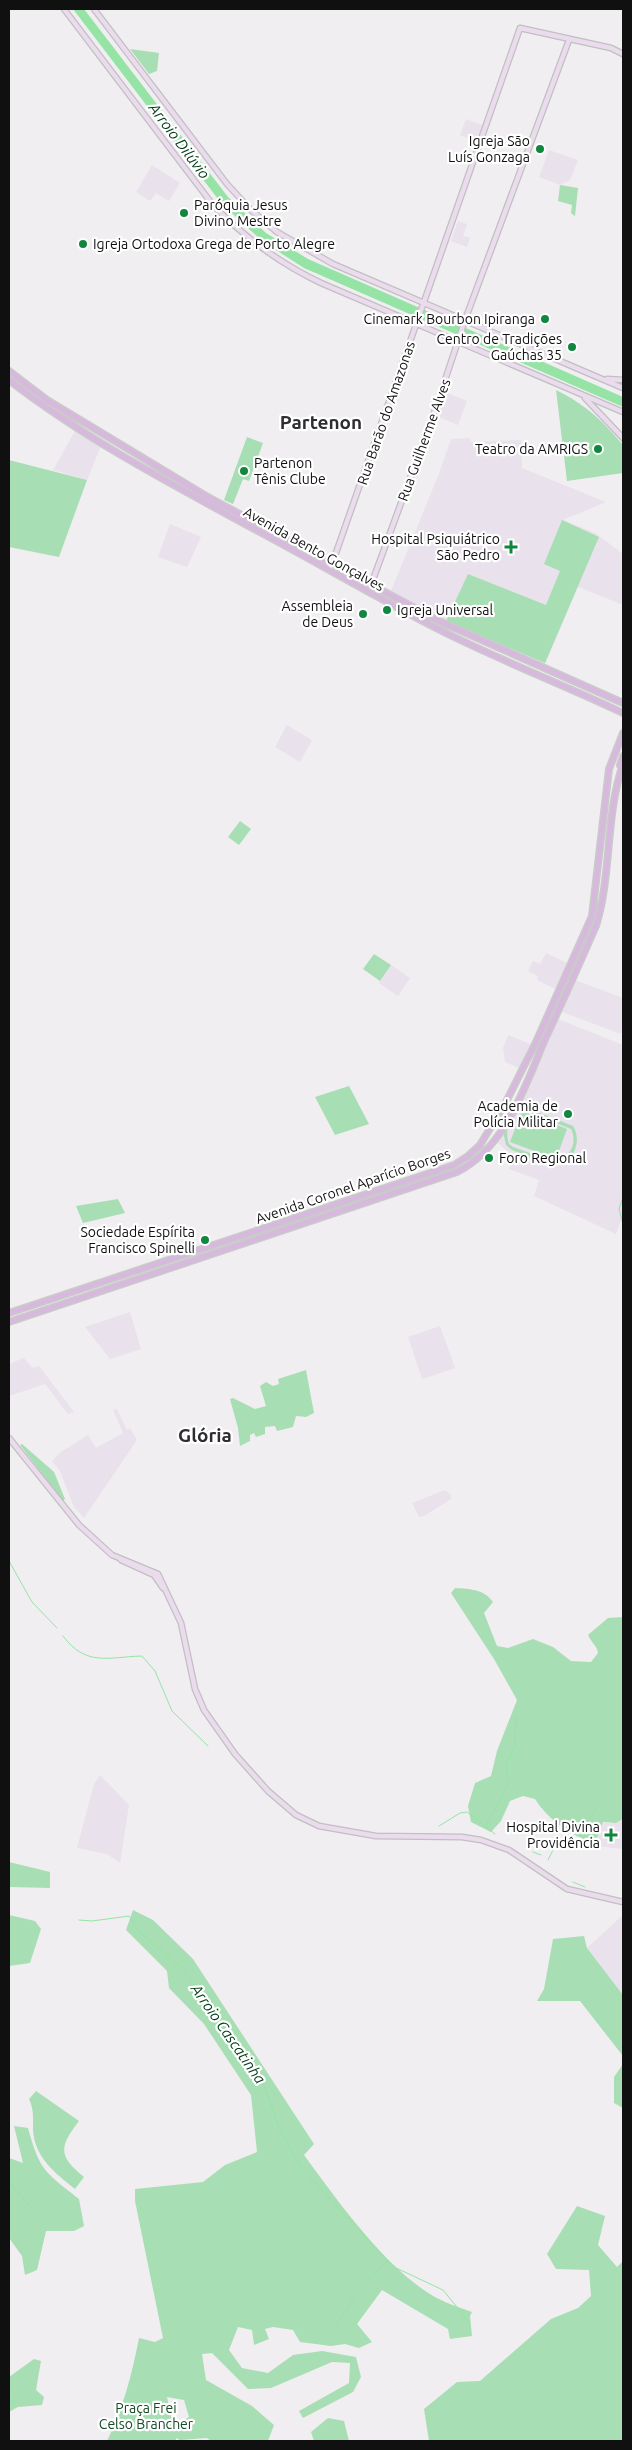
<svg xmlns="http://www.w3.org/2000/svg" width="632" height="2450" viewBox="0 0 632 2450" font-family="Ubuntu,sans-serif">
<rect width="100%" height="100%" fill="#f0eef1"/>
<!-- built -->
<path fill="#e9e1eb" d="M466 119 482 125 476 141 460 135Z
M549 150 578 160 570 180 560 185 539 177Z
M152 165 180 183 169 201 156 193 150 201 136 192Z
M458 221 467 224 463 236 470 238 467 247 451 241Z
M445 392 467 401 458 425 436 416Z
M75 431 101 446 87 480 53 470Z
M470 438 471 442 521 440 522 468 606 502 563 520 595 533 623 554V605L578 587 545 664 446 621 391 591 438 476 451 439Z
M170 524 201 537 187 567 158 557Z
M287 725 312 740 300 762 275 747Z
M546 953 567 963 555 989 537 980 538 976 528 971 533 961 540 964Z
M391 965 410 978 398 996 379 983Z
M575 980 623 998V1028L621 1034 562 1012Z
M558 1019 623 1045V1214L616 1234 534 1196 539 1180 509 1169 513 1157 496 1141 530 1087Z
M508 1035 530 1044 519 1068 505 1062 503 1048Z
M130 1312 141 1349 110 1359 85 1327Z
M440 1326 455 1368 422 1379 408 1337Z
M24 1358 32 1368 39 1366 74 1412 68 1414 45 1384 9 1396V1364Z
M117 1409 127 1430 130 1428 137 1440 84 1518 74 1507 60 1471 52 1461 61 1452 88 1435 96 1448 123 1433 113 1410Z
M445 1490 451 1495V1499L424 1516 419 1517 412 1503Z
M100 1775 129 1805 120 1863 107 1854 77 1848 94 1784Z
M623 1820V1849L595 1846 603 1823H616Z
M623 1915V1995L587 1948Z"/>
<!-- green -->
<path fill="#a8deb3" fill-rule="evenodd" d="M130 49 159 53 157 71 149 74Z
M560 185 578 188 575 216 571 213 572 205 558 201Z
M556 390C585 404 603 421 623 445V473L567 481Z
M247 437 263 443 249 481 243 479 233 504 224 500Z
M9 460 87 480 59 557 9 547Z
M562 520 599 537 545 663 446 621 468 574 546 605 560 571 544 564Z
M240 821 251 829 239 845 228 837Z
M374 954 391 965 380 981 363 969Z
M349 1086 369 1124 335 1135 315 1097Z
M522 1108H527L573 1126C578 1134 578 1143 574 1152 562 1177 531 1157 512 1150L506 1145 503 1131 517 1109ZM524 1110 571 1129C578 1143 570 1158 555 1162L513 1147 509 1144C504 1130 509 1114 524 1110Z
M522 1111 567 1129 556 1159 510 1142Z
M118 1199 125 1213 83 1223 76 1206Z
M306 1370 314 1413 306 1417 296 1416 293 1427 277 1431 275 1426 265 1427V1434L256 1437 254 1433 250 1435V1441L240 1446 238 1428 230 1399 233 1398 255 1409 266 1406 260 1386 266 1382 273 1386 279 1384 278 1379Z
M22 1444 54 1472 65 1499 63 1501 20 1445Z
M455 1588C470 1589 484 1589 493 1602L484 1613 497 1646 508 1648 533 1639 553 1647 571 1661 591 1662 598 1653C597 1646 591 1642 588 1635L608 1618 623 1617V1819L616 1823 603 1822 595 1844C570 1834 550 1822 535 1799L523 1796 510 1801 501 1821 491 1832 471 1822 468 1806 475 1783 491 1776 497 1751 517 1700 494 1659 451 1593Z
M9 1862 50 1872V1888L9 1887Z
M133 1910 153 1920 193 1959 314 2144 304 2155C337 2200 388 2272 437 2298 448 2304 461 2308 472 2312L470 2316 472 2336 450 2339 448 2329 382 2290 357 2324 372 2342 359 2348 345 2344 331 2346 300 2342 293 2330 273 2327 265 2329 269 2339 254 2345 252 2330 238 2327 229 2350 242 2368 268 2373 293 2355 322 2351 356 2357 361 2377 353 2392 303 2418 299 2411 349 2383 350 2363 332 2362 271 2388 248 2389 212 2353 202 2354 206 2380 252 2406 274 2425 268 2441H211L207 2438 180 2440 176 2438V2441H107C123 2409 132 2374 139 2338L155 2342 163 2338 135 2201V2189L203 2182 225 2165 257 2152 251 2095 204 2024 169 1988 167 1971 126 1930ZM167 2397 184 2400 189 2417 180 2423 172 2420Z
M9 1915 35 1921 41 1929 30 1963 9 1966Z
M584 1936 587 1948 623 1995V2056L580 2001H537L544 1989 553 1939Z
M623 2064V2108L614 2103V2077Z
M36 2091 79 2121C59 2147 58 2156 84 2177L75 2189C55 2173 34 2157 33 2129 33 2117 34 2110 29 2099Z
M14 2126 28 2128C40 2171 44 2171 79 2199L84 2226 74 2231H46L37 2270 25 2275 22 2256 9 2238V2158L23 2163Z
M577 2206 605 2216 598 2245 617 2267 623 2261V2441H429L424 2409 457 2382 480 2381 551 2319 578 2308 591 2296 589 2270 556 2269 547 2254Z
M34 2359 41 2361 36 2390 44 2397 42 2405 18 2407 9 2412V2377Z
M328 2418 344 2421 349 2441H314L311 2432Z"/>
<!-- water -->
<path fill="#95e4a6" d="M73 9H84L228 197 266 233 308 259 623 397V407L304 268 262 241 221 203Z"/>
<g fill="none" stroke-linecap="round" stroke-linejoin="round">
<!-- stream -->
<path stroke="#95e4a6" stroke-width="1" d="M623 1197 619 1209 623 1224
M9 1561 32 1602 57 1628
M63 1636C86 1667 108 1657 142 1656L155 1671 172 1711 208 1746
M439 1826 460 1813 467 1812 495 1834
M486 1826 508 1784 506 1764 515 1745 516 1715
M577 1836 598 1807
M533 1852 541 1855
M548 1860 556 1844 569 1843
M573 1882 585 1887
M79 1920 92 1921 129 1916 139 1931 182 1968 264 2085 279 2128 300 2166 387 2261 394 2267 443 2290 469 2322
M9 2182 29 2205
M334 2329 354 2297 387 2261
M9 2403 19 2398"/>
<!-- secondary casing -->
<g stroke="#c1bfc2" stroke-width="7">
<path id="secondary" d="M64 9 213 205C246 239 279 263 321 283L623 412
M94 9 227 184 251 210 277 232 333 264 623 388
M607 379 623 380
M585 398 623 438
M331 567 520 28 611 48 623 54
M371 585 434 413 465 320 569 40
M9 1438 79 1525 112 1555 158 1574 181 1623 195 1689 204 1710 235 1754 268 1791 296 1815 319 1826 376 1836 462 1837 481 1840 509 1850 567 1889 623 1902
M121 1560 154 1575 163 1588"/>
</g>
<!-- primary casing -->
<g stroke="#cbcacb" stroke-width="8">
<path id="primary" d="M9 371 47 400 206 496 439 621 623 703
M9 380C85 439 173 485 258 531 320 564 381 600 444 632 502 661 564 685 623 713
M620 765 623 756
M9 1313 454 1165 468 1156 480 1145 506 1102 536 1042 592 916 609 769 623 733
M9 1322 457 1172C507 1147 526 1083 547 1035 564 999 580 962 596 926 612 874 605 816 623 764"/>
</g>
<!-- secondary -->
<use href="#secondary" stroke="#eadced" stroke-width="4.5"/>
<!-- primary -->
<use href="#primary" stroke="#d6b9dc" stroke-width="5"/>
</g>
<!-- markers -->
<g fill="#11863f" stroke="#fff" stroke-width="2">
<circle cx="540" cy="149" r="5"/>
<circle cx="184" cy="213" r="5"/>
<circle cx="83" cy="244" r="5"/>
<circle cx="545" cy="319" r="5"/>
<circle cx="572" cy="347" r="5"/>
<circle cx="598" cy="449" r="5"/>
<circle cx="244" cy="471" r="5"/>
<path d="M508.5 539.5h5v5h5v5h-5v5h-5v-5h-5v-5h5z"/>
<circle cx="387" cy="610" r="5"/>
<circle cx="363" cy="614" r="5"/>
<circle cx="568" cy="1114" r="5"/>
<circle cx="489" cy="1158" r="5"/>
<circle cx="205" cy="1240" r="5"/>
<path d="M608.5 1827.5h5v5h5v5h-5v5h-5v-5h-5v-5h5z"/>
</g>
<g text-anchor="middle" stroke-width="4.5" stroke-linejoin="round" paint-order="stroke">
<!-- poi labels -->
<g font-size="14" fill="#111011" stroke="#fff" text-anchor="end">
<text x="530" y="146">Igreja São<tspan x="530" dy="16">Luís Gonzaga</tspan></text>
<text x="194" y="210" text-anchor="start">Paróquia Jesus<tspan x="194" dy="16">Divino Mestre</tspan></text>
<text x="93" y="249" text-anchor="start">Igreja Ortodoxa Grega de Porto Alegre</text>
<text x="535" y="324">Cinemark Bourbon Ipiranga</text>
<text x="562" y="344">Centro de Tradições<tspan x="562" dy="16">Gaúchas 35</tspan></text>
<text x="588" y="454">Teatro da AMRIGS</text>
<text x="254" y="468" text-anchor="start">Partenon<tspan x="254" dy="16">Tênis Clube</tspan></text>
<text x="500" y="544">Hospital Psiquiátrico<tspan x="500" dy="16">São Pedro</tspan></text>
<text x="353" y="611">Assembleia<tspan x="353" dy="16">de Deus</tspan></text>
<text x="397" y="615" text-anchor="start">Igreja Universal</text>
<text x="558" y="1111">Academia de<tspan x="558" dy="16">Polícia Militar</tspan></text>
<text x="499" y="1163" text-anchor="start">Foro Regional</text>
<text x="195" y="1237">Sociedade Espírita<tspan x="195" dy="16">Francisco Spinelli</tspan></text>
<text x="600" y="1832">Hospital Divina<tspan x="600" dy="16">Providência</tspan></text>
</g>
<!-- street labels -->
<g font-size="14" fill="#111011" stroke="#fff">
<text transform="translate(386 413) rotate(-71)" y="5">Rua Barão do Amazonas</text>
<text transform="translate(424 440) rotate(-70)" y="5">Rua Guilherme Alves</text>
<text transform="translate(314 549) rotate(29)" y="5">Avenida Bento Gonçalves</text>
<text transform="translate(353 1186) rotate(-19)" y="5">Avenida Coronel Aparício Borges</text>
</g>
<!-- park labels -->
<g font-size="14" fill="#134b25" stroke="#fff">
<text x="146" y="2413">Praça Frei<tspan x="146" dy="16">Celso Brancher</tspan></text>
</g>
<!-- water labels -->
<g font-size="15" font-style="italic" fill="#003b16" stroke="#fff">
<text transform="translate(179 141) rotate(53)" y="5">Arroio Dilúvio</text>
<text transform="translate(228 2034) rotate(55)" y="5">Arroio Cascatinha</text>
</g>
<!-- district labels -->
<g font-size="19" font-weight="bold" fill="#2f2d30" stroke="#fff">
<text x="321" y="429">Partenon</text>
<text x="205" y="1442">Glória</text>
</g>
</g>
<!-- border -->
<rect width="632" height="2450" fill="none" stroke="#111011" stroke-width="20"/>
</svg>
